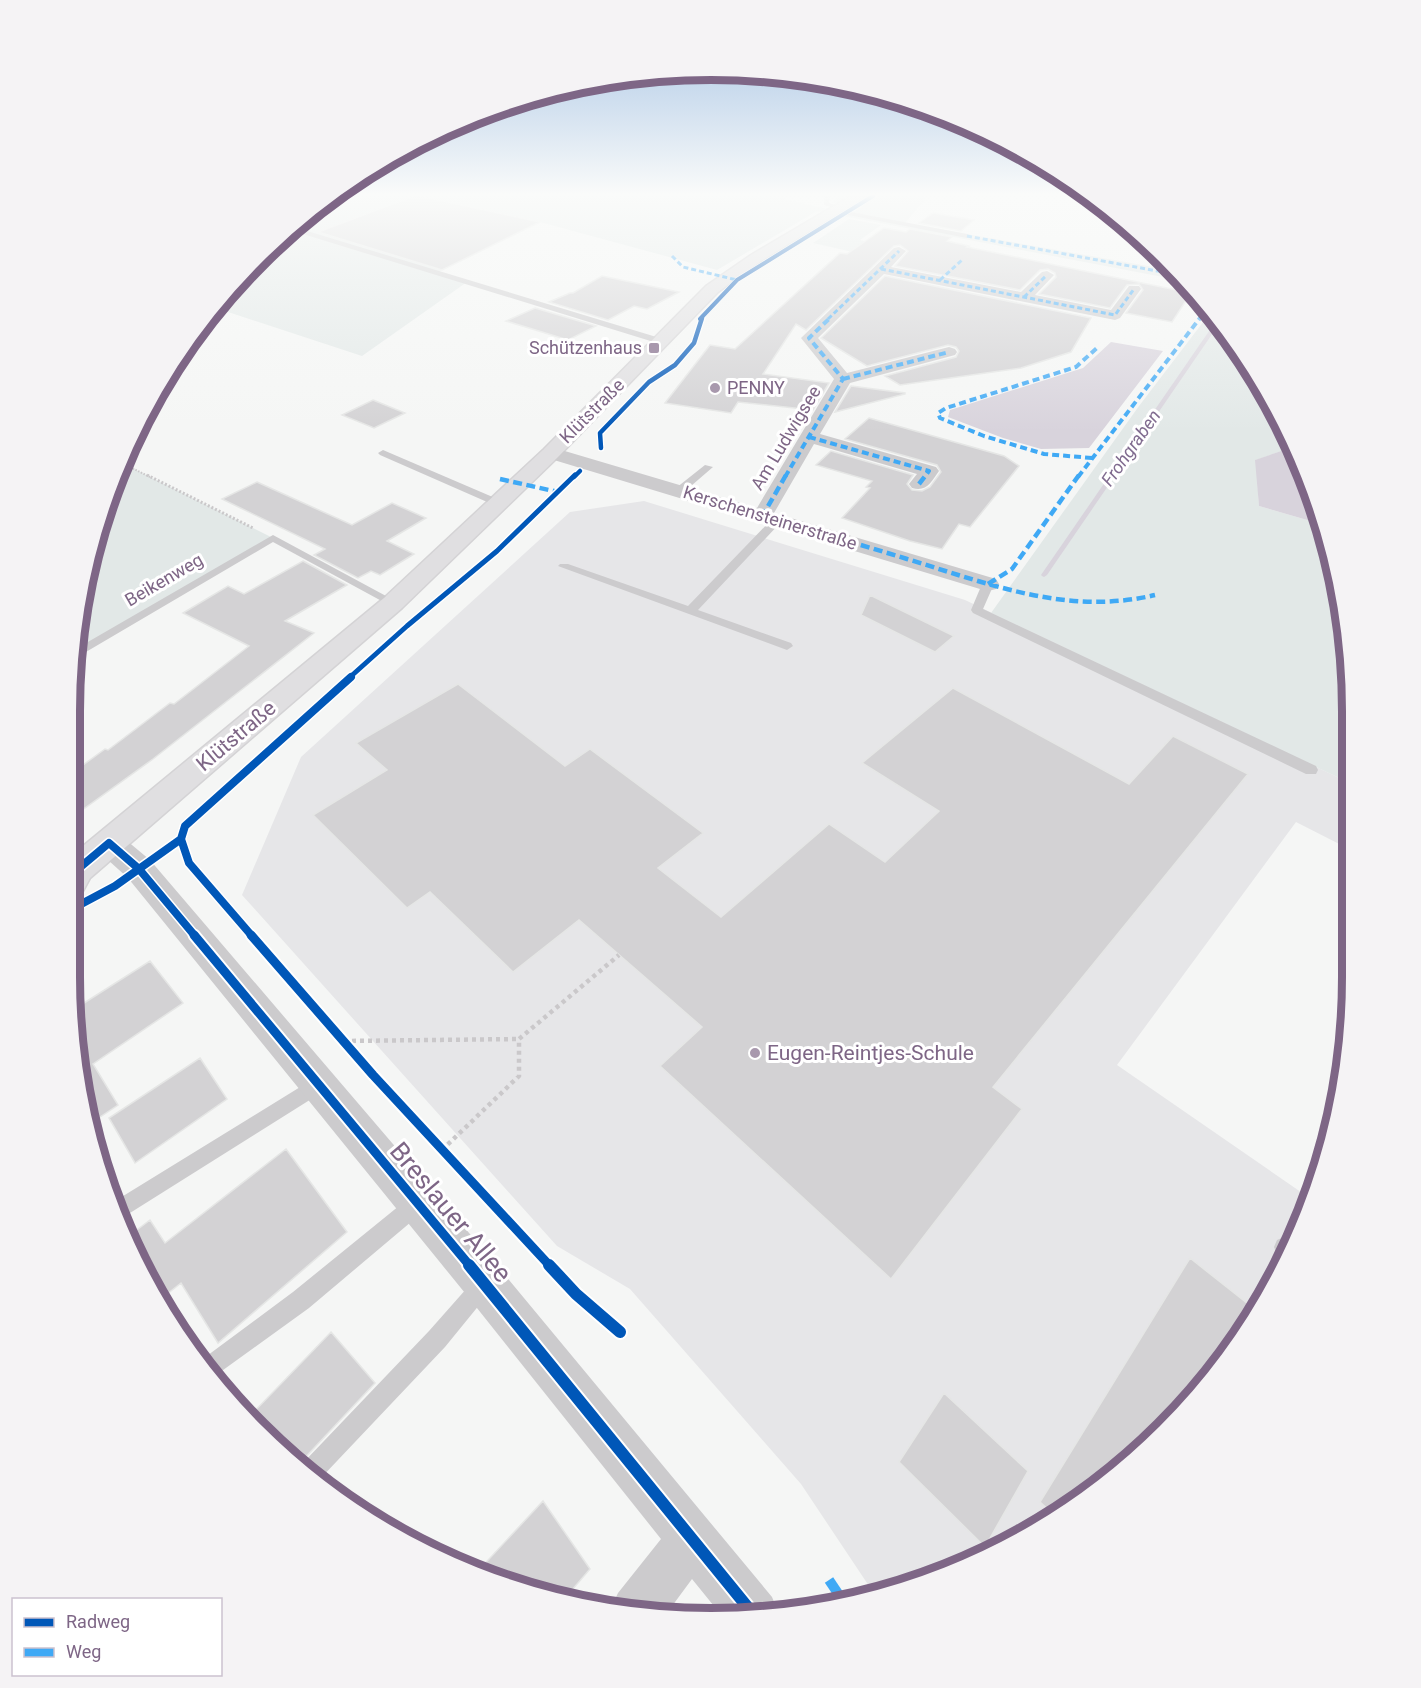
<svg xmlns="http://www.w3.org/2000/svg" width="1421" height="1688" viewBox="0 0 1421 1688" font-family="Roboto,sans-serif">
<rect width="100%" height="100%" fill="#f5f6f5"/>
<!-- built -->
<path fill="#e6e6e8" d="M644 501 965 600 1352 784 1351 850 1296 822 1117 1065 1311 1199 1266 1298 1193 1401 1101 1487 956 1570 873 1592 801 1484 630 1289 557 1246 242 895 301 757 570 512Z"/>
<!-- green -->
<path fill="#e2e8e7" d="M331 196H771L850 214 862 207 833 202 837 196H928L905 223 1176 271 1184 281 817 211 717 270 540 222 436 273 467 282 362 356 213 307 257 257Z
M849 219 881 225 860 240 878 244 866 255 813 243Z
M1210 313 1244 354 1293 447 1256 460 1259 506 1321 524 1340 585 1352 710V784L991 613 1139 406Z
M122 463 273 538 74 655C75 586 98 526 122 463Z"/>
<!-- water -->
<path fill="#d8d3dc" d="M1111 342 1163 351 1089 448 1041 449 1003 438 948 417 950 410 1083 368Z
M1293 447 1303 465 1321 524 1259 506 1255 460Z"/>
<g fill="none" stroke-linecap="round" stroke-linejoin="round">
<!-- stream -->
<path fill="#d8d3dc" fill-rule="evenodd" d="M1216 321 1219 324 1047 575 1044 577 1042 576 1041 575Z"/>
</g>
<!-- building -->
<path fill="#d3d2d4" stroke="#e5e6e5" stroke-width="1.5" d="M414 196H420L540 222 442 270 318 232Z
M933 213 974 220 961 231 919 223Z
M884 228 906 232 910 229 952 237 947 241 969 246 967 247 1191 293 1172 322 1126 313 1143 290 1139 284 1127 285 1110 308 1039 294 1056 277 1055 273 1048 269 1040 270 1020 290 895 266 908 251 900 245 894 246 806 330 796 324 763 374 829 383 813 410 738 402 731 413 665 403 710 345 735 349 840 253 847 254Z
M602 276 679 292 647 309 634 306 608 320 549 302 570 293H573Z
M885 276 1091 318 1071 352 1021 368 900 385 885 376 956 357 959 351 956 347 948 345 867 366 821 338Z
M535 308 596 326 568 340 506 321Z
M851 386 905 393V394L835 412Z
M373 400 405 413 374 428 342 415Z
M869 418 1004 456 1019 466 970 527 959 524 942 549 910 541 842 518 870 488 866 487 872 481 816 465 831 451 913 475 907 484 912 490 922 491 930 487 941 472 937 465 845 439Z
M257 482 352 525 392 503 426 518 387 541 414 554 380 575 371 571 358 578 314 555 325 549 222 499Z
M303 561 347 585 285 621 314 633 153 759 71 818 72 773 105 749 108 750 170 703 174 704 249 646 183 613 228 586 244 594Z
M870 595 954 636 935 652 861 615Z
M458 684 565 766 590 749 703 833 658 868 721 917 829 824 885 862 939 811 862 763 953 688 1129 784 1173 736 1248 774 993 1087 1022 1109 891 1279 660 1066 702 1027 579 920 513 972 430 892 407 908 313 815 387 770 356 743Z
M150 961 183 1003 93 1064 118 1105 88 1125 73 1010Z
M200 1058 227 1099 135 1163 109 1118Z
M286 1149 347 1232 218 1343 181 1283 157 1302 129 1236 150 1220 165 1243Z
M1190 1258 1257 1311 1193 1401 1101 1487 1053 1514 1040 1502Z
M331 1332 375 1383 300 1463 248 1418Z
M944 1393 1028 1471 985 1547 899 1462Z
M543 1501 590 1569 566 1597 505 1585 477 1572Z"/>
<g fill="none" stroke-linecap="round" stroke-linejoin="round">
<!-- secondary casing -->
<g stroke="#d4d3d5" stroke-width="3">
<path id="secondary" d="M851 196H867L761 261 718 292 558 457 402 608 90 878 83 891 70 894 71 856 384 598 544 449 706 286 751 255Z"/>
</g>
<!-- path-far2 -->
<path stroke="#cac8ca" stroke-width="2" stroke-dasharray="1.5 1.5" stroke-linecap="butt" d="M122 463 150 477"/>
<!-- path-far1 -->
<path stroke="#cac8ca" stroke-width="3" stroke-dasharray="2 2" stroke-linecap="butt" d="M147 475 253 528"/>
<!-- path -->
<path stroke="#cac8ca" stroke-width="4.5" stroke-dasharray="4 4" stroke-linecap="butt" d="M344 1041 519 1039
M442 1150 519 1076V1039L619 955"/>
<!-- lane -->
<path fill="#cccbcd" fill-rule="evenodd" d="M824 196H830L829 203 844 208 841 210 824 205Z
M835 209 967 234 970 236 967 238 833 212Z
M294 227 663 339 664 341 657 343 290 230Z
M383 450 502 501 503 503 494 505 380 455 378 453Z
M705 465 713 467 684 492H676V488Z
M777 517 781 518V522L698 610 791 643 793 646 787 650 558 566 560 564H568L688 606 773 518Z
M273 535 399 603 397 605H389L273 542 74 659V650Z
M988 581 994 584 983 609 1316 766 1318 770 1316 774H1306L973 613 971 610 982 584Z
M318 1076 324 1079 327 1085 324 1091 122 1218 115 1201Z
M417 1194 424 1197 427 1204 424 1211 309 1308 212 1378 200 1361 293 1292 410 1197Z
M1284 1237 1292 1240 1284 1259 1277 1254 1274 1247 1277 1240Z
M482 1275 489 1279 493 1286 489 1293 445 1347 319 1480 302 1464 429 1331 475 1279Z"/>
<!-- street -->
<path fill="#cccbcd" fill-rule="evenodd" d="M899 247 906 251 891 267 1021 292 1042 272 1047 271 1054 275 1035 295 1111 310 1129 286H1139L1141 289 1120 318 1115 320 884 274 818 338 847 373 949 347 955 349 957 352 955 355 850 383 820 434 936 467 939 471C931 482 927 492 912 488L909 484 917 474 814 444 774 513 996 579 999 584 996 589 988 591 980 589 544 457 541 453 544 449H558L757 508 834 379 801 338 894 248Z
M109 832 120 835 150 860 499 1268 772 1597 779 1614 722 1616 692 1579 664 1617 612 1606 618 1593 661 1539 469 1298 128 878 98 851 94 843 98 835Z"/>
<!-- secondary -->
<use href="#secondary" fill="#e0dfe1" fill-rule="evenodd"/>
<!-- quiet-far3 -->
<path stroke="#3fa9f5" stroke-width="3" stroke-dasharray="5 3" stroke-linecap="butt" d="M967 236 1179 275
M672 256 683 267 737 280
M881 269 1115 315 1134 289
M940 280 962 260
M1024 297 1047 275
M828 319 899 251
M1199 319 1207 309"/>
<!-- quiet-far2 -->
<path stroke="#3fa9f5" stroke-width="4" stroke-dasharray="7 4" stroke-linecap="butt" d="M843 379 949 352
M809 437 929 471 925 477
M1092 458 1044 454 984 436 940 418 938 413 946 408 1076 367 1098 347
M785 477 843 379 809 338 830 318
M1078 477 1200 318"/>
<!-- quiet-far1 -->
<path stroke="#3fa9f5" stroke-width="4.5" stroke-dasharray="9 4.5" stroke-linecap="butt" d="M786 475 763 515C811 531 859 544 907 559 990 584 1067 616 1155 595
M500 479 558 492
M919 484 926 475
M988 584 1012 569 1079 475"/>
<!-- quiet -->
<path stroke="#3fa9f5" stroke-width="10" stroke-dasharray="19 10" stroke-linecap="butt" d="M829 1580 843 1601"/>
<!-- cycleway-far5 casing -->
<g stroke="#fff" stroke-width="5">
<path id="cycleway-far5" d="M700 319 737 280 873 196"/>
</g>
<!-- cycleway-far4 casing -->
<g stroke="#fff" stroke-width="7">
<path id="cycleway-far4" d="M601 448 600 433 649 382 675 365 694 343 702 318
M574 477 580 471"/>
</g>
<!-- cycleway-far3 casing -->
<g stroke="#fff" stroke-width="8">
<path id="cycleway-far3" d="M349 678 407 626 497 551 575 475"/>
</g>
<!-- cycleway-far2 casing -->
<g stroke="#fff" stroke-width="11">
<path id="cycleway-far2" d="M181 839 189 863 252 936
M71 872 78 869 109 843 139 869 195 936
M70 910 115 886 181 839 185 826 351 677"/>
</g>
<!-- cycleway-far1 casing -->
<g stroke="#fff" stroke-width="13">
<path id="cycleway-far1" d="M194 935 470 1266
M251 935 373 1075 550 1266"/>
</g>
<!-- cycleway casing -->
<g stroke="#fff" stroke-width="16">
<path id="cycleway" d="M469 1265 754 1615
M549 1265 576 1294 620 1332"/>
</g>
<!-- cycleway-far5 -->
<use href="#cycleway-far5" stroke="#0057b8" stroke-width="4"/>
<!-- cycleway-far4 -->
<use href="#cycleway-far4" stroke="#0057b8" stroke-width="4.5"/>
<!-- cycleway-far3 -->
<use href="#cycleway-far3" stroke="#0057b8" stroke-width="5"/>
<!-- cycleway-far2 -->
<use href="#cycleway-far2" stroke="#0057b8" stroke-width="8"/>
<!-- cycleway-far1 -->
<use href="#cycleway-far1" stroke="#0057b8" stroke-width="9"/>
<!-- cycleway -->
<use href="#cycleway" stroke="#0057b8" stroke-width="12"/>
</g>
<!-- sky -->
<linearGradient id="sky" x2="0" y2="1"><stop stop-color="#a1c0e3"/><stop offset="0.45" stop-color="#fafbfa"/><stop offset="1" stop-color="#fafbfa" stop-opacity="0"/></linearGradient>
<rect width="1421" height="432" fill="url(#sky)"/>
<!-- markers -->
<g fill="#a898ad" stroke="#fff" stroke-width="2">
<rect x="648" y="342" width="12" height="12" rx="3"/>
<circle cx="715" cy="388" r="6"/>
<circle cx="755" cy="1053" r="6"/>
</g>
<g text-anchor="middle" stroke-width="6" stroke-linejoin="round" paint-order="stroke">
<!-- far-poi labels -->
<g font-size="18" fill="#7e6686" stroke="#fff" text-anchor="end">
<text x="642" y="354">Schützenhaus</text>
<text x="727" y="394" text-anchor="start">PENNY</text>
</g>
<!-- far-street labels -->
<g font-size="18" fill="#7e6686" stroke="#fff">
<text transform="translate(592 411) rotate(-45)" y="6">Klütstraße</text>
<text transform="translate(786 438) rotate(-59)" y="6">Am Ludwigsee</text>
<text transform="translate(770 518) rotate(17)" y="6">Kerschensteinerstraße</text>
<text transform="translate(164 580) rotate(-30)" y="6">Beikenweg</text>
</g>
<!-- far-water labels -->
<g font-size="18" font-style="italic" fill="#816c90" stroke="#fff">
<text transform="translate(1131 448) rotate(-55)" y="6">Frohgraben</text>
</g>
<!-- street labels -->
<g font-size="21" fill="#7e6686" stroke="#fff">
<text transform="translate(236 736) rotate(-40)" y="7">Klütstraße</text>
</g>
<!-- poi labels -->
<g font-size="21" fill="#7e6686" stroke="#fff" text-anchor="start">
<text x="767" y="1060">Eugen-Reintjes-Schule</text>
</g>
<!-- near-street labels -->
<g font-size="26" fill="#7e6686" stroke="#fff">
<text transform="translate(451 1212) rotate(50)" y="9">Breslauer Allee</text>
</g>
</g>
<!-- crop -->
<path d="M0 0H1421V1688H0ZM711 80H711A631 631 0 0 1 1342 711V977A631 631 0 0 1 711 1608H711A631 631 0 0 1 80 977V711A631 631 0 0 1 711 80Z" fill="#f5f3f5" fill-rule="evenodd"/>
<path fill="none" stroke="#7e6686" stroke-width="8" d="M711 80H711A631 631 0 0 1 1342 711V977A631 631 0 0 1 711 1608H711A631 631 0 0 1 80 977V711A631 631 0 0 1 711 80Z"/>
<!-- legend -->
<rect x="12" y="1598" width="210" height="78" fill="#ffffff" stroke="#cbc2cf" stroke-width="1.5"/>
<rect x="24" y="1618" width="30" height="9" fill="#0057b8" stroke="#cbc2cf" stroke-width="1.5"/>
<text x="66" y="1628" font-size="18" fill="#7e6686">Radweg</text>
<rect x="24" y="1648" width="30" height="9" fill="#3fa9f5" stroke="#cbc2cf" stroke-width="1.5"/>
<text x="66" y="1658" font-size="18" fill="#7e6686">Weg</text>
</svg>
